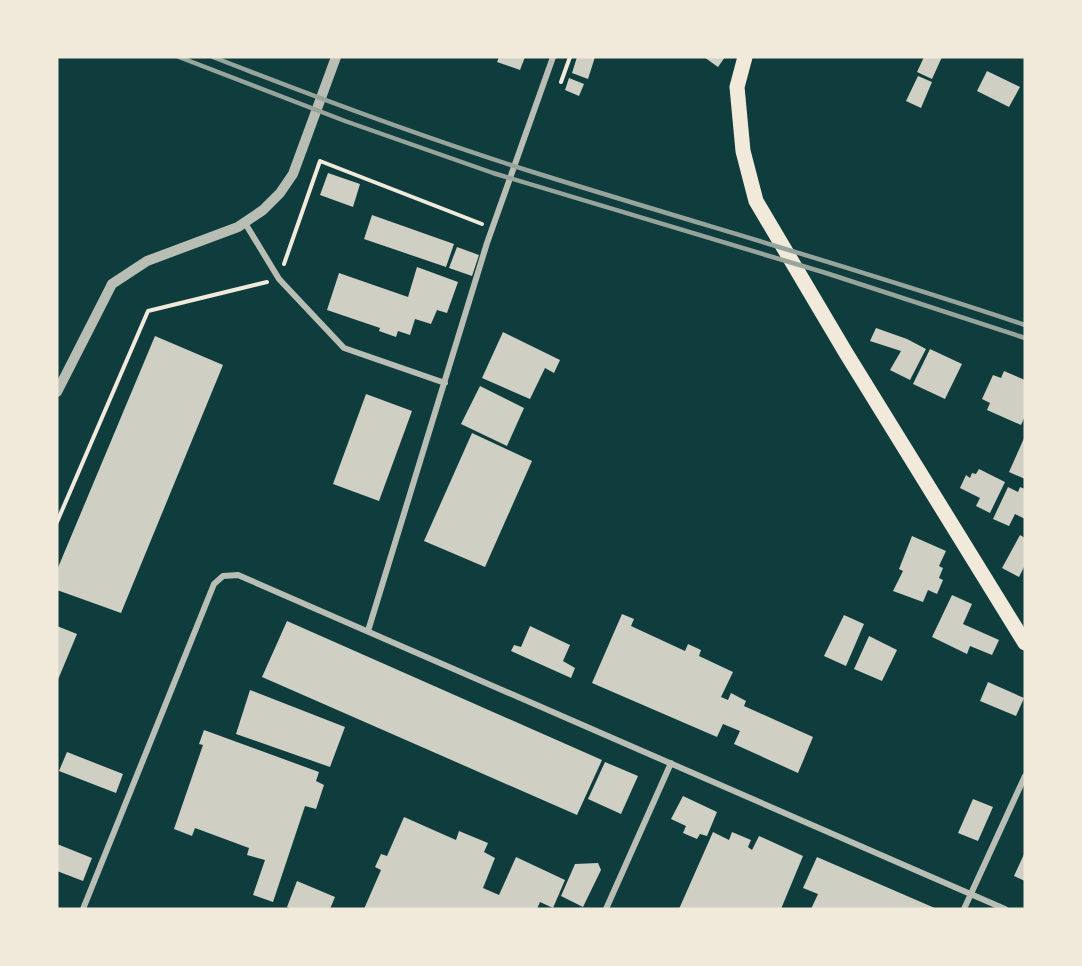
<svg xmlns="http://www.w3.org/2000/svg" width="1082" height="966" viewBox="0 0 1082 966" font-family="'DejaVu Sans',sans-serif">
<rect width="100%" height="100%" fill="#0f3d3e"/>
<!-- building -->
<path fill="#cfcfc3" d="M499 57H525L520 70 497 62Z
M577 57H595L588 79 572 73Z
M704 57H725L718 67Z
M924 57H942L932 79 917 72Z
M987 71 1020 87 1009 107 977 91Z
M918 76 932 82 921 108 906 101Z
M569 78 584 84 579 96 565 90Z
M328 173 360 184 353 207 320 195Z
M372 215 454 244 446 267 364 239Z
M457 247 479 255 472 276 449 268Z
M417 267 458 282 447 313 437 310 431 324 415 319 410 335 398 331 396 337 379 331 380 328 327 310 339 273 408 297Z
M876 328 907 339 926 349 910 380 890 370 901 351 870 341Z
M503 332 560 360 554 373 545 368 530 399 482 378Z
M155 336 223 365 121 613 57 590V570Z
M930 349 962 364 945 399 913 384Z
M1004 371 1025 380V416L1021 425 987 410 990 403 982 399 993 375 1001 378Z
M480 386 524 408 507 446 461 424Z
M366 394 412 411 379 501 333 484Z
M472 433 532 461 485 567 424 541Z
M1025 436V479L1009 472Z
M979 469 1005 482 990 513 976 506 980 498 960 488 966 475 970 478 972 473 976 474Z
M1008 487 1018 492 1020 487 1025 489V519L1015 514 1009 526 993 519Z
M1020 535 1025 538V565L1019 577 1002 568Z
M912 536 946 551 939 566 943 568 939 578 943 580 937 594 928 590 923 602 893 591 903 571 899 569Z
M952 595 972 604 963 624 999 640 992 655 970 646 967 654 932 637Z
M622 614 634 619 631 626 685 651 688 644 701 650 699 656 733 672 721 697 728 700 731 693 746 701 744 706 813 737 798 773 734 744 740 731 723 724 717 737 592 683Z
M844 615 864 624 846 666 824 656Z
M287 621 602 760 577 815 262 677Z
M57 626 77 634 57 682Z
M530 626 570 645 563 661 575 668 571 678 511 651 514 645 521 647Z
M869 636 897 650 882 681 854 669Z
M988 682 1024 698 1016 716 980 701Z
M250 690 345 727 330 767 236 734Z
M204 730 319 772 316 781 324 785 316 809 305 806 273 902 253 895 265 860 247 855 249 848 195 828 192 836 174 829 203 745 199 744Z
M67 752 123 774 116 793 59 771Z
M605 762 638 776 621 814 588 799Z
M683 796 717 812 707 836 700 834 697 839 683 833 686 826 671 819Z
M973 799 993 807 978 841 958 833Z
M404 817 456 840 459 831 488 843 484 852 495 858 483 888 499 895 516 857 565 880 553 908 540 902 537 909H364L381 870 375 867 381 854 387 856Z
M713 832 729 840 732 832 751 840 748 847 752 850 759 836 803 856 781 909H679Z
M57 844 92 858 83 881 57 871Z
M1025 852V881L1014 876Z
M817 857 937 909H811L818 894 803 888Z
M598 863 601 870 583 907 561 896 575 864Z
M297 881 335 897 330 909H291L287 907Z"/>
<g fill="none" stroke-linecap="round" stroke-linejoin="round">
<!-- path -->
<path stroke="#f1e9da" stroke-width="4" d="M561 82 570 57
M284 264 320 161 482 224
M57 522 148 311 267 282"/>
<!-- minor -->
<path stroke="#b8beb3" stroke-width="6" d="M245 223 279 279 344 348 445 383
M368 631 487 243 553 57
M83 909 214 584 223 576 238 575 1005 909
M606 909 671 763
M964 909 1025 776"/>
<!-- tertiary -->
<path stroke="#b8beb3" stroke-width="10" d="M57 392 112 284 147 261 238 227 263 210 280 193 293 174 336 57"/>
<!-- primary -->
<path stroke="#f1e9da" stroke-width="15" d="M745 57 737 87 743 151 756 201 846 353 1025 643"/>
<!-- rail -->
<path stroke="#97a49c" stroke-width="4.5" d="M179 57 345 121 493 173 826 273 1025 338
M213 57C320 99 427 139 536 173 699 224 863 270 1025 325"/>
</g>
<!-- border -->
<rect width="1082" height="966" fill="none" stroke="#f1e9da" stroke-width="117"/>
</svg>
